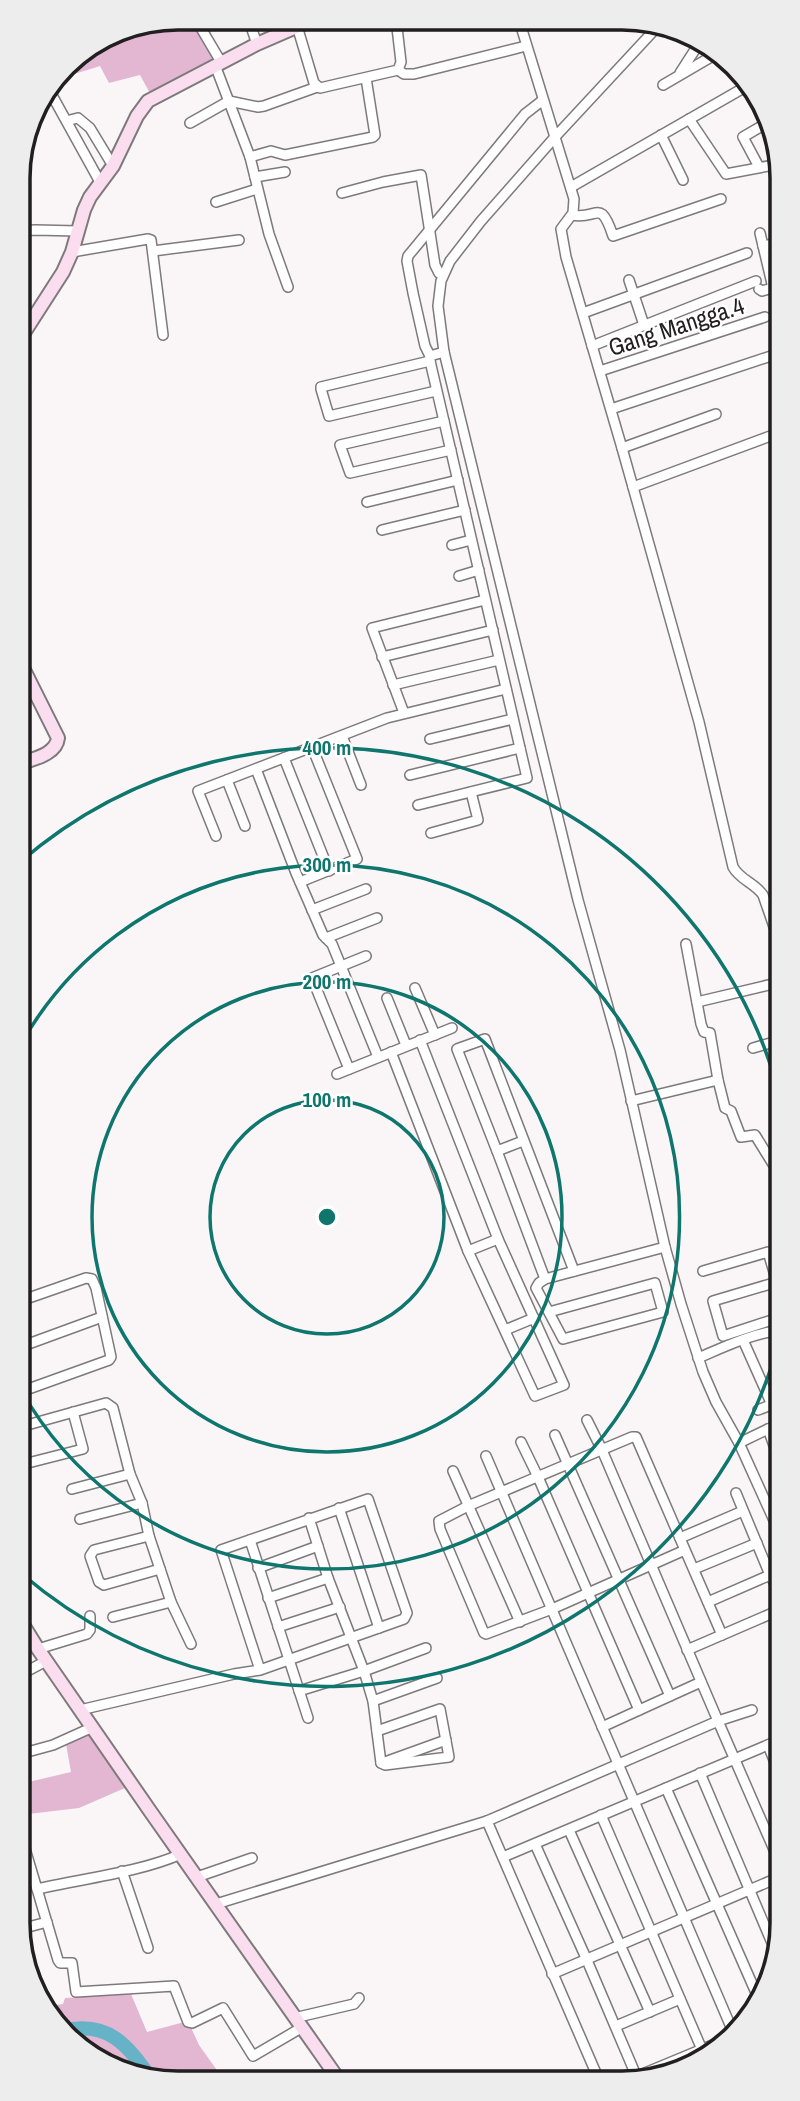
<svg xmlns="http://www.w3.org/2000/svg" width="800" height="2101" font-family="'Archivo Narrow',sans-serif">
<rect width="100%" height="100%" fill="#faf6f8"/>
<!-- green -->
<g fill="#e3b6d1">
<polygon points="178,18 205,18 216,25 205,40 218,62 151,95 140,75 109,83 100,66 71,75 67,64 72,58 117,30"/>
<polygon points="88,1732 125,1788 79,1808 20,1815 20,1784 71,1772 66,1744"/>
<polygon points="131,1994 147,2032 188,2021 199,2045 224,2080 147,2080 65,2037 48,2006 63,2004 65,1998"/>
</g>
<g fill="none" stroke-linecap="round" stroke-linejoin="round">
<!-- river -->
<path stroke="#66b2c7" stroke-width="14" d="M61 2031C109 2019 128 2046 152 2080"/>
<!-- street casing -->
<g stroke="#7e7a7c" stroke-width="12">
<g id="street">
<polyline points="195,18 221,62"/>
<polyline points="248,18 257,44"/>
<path d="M519 20 574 199 573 213 561 229 566 257 622 448 699 722 733 867C740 880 755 883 763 895L781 947"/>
<polyline points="660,24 555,137 481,221 450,261 441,281 438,306 444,352 578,900 620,1050 665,1247 681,1304 703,1372 716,1402 739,1443 782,1538"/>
<polyline points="297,26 314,83 320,88 398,70 401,62 396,19"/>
<polyline points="215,65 250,157 269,234 288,287"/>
<polyline points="398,70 404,74 414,74 526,46"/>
<polyline points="680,73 698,45"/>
<polyline points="663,85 716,54"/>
<polyline points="48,88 100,182"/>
<polyline points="689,119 726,174 779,164"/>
<polyline points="70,120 78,118 90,128 113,166"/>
<polyline points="190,123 229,101 258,107 264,106 317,87"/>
<polyline points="661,135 683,180"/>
<polyline points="250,157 271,151 285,155 373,137 375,135 366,78"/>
<polyline points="759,167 743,137 767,123"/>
<polyline points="255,177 285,172"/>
<polyline points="571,187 747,86"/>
<polyline points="342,193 383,182 421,175 435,265 439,273 443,275"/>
<polyline points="216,202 257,189"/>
<path d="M572 215C598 220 600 197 613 236L721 199"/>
<polyline points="18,231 35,230 78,231"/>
<polyline points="760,233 773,288"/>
<polyline points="763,246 779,243"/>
<polyline points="153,251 239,240"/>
<polyline points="72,252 148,239 151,240 163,335"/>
<polyline points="629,280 644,325"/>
<polyline points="759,289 762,291 780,286"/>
<polyline points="583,313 747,253"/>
<polyline points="18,321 30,324"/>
<polyline points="592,346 756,281"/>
<polyline points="430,356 425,346 413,293 407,261 408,256 525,114 543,100"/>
<polyline points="430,361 321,387 321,389 329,416 436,391"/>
<polyline points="600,371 765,317"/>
<polyline points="611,409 780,353"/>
<polyline points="444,421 340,445 350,473 451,450"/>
<polyline points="622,448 716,414"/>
<polyline points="633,487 773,435"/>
<polyline points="367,502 458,480"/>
<polyline points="382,530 465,510"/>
<polyline points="452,545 471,540"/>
<polyline points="459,576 479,570"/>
<polyline points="382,657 493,630"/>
<polyline points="393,685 499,660"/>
<polyline points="404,713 372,628 485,600"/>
<polyline points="342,736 361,785"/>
<polyline points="430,739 513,719"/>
<polyline points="284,758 329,871"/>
<polyline points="256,769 296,873 323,935 332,944 378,1057"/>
<polyline points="410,775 520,748"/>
<polyline points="227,780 245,826"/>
<polyline points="418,805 527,778 430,361 430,356 444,352"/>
<polyline points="431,833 478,820 471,792"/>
<polyline points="216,836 198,791 387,718 506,689"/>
<polyline points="300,882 357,859 312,747"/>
<polyline points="312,910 366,889"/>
<polyline points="326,938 377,918"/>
<polyline points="686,944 701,1024 704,1032 710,1033 718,1080 725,1108 731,1111 741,1137 755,1135 773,1164"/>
<polyline points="415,988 435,1035"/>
<polyline points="387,998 406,1045"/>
<polyline points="697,1002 781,982"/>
<polyline points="753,1048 781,1040"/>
<polyline points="391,1052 468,1251 535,1396 564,1385 498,1239 420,1040"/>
<polyline points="349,1069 312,978 366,956"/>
<polyline points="337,1074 452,1028"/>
<polyline points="631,1101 718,1080"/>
<polyline points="523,1141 497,1151 545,1279"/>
<polyline points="497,1151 457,1049 485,1039 574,1271"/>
<polyline points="468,1251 498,1239"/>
<polyline points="703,1271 768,1252 777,1282 713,1301 723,1336 781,1317"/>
<polyline points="777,1282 781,1295"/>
<polyline points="20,1301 86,1278 92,1279 96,1288 111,1357 109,1360 20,1392"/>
<polyline points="549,1312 655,1283 663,1312 563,1339 536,1288 539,1283 545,1279 665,1247"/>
<polyline points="505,1330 534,1318"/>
<polyline points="743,1340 772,1405"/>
<polyline points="20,1347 102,1317"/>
<path d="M698 1358C724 1347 753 1333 781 1330"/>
<polyline points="758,1410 781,1401"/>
<polyline points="587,1420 602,1450 718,1721 752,1710"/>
<polyline points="781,1424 768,1429 781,1465"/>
<polyline points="20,1427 106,1403 113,1408 130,1474 142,1503 149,1536 171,1602 191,1644"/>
<polyline points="555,1435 670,1696 701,1682"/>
<polyline points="521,1442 538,1477 639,1710"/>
<polyline points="739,1443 768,1429"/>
<polyline points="486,1456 734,2034"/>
<polyline points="20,1465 83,1449 73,1412"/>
<polyline points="453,1471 520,1622"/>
<polyline points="72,1489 130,1474"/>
<polyline points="736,1493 770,1575 782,1597"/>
<polyline points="339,1508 379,1628"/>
<polyline points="309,1518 328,1578 364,1671 373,1701 381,1763"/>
<polyline points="80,1519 142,1503"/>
<polyline points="149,1536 94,1550 90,1556 99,1582 104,1585 160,1569"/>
<polyline points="680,1538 743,1511"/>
<polyline points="250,1540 308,1718"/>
<polyline points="685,1550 552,1609 486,1634 484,1633 440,1529 439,1521 468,1506 632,1437 636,1437 722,1635"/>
<polyline points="258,1568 318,1546"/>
<polyline points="694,1569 757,1543"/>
<polyline points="268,1598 328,1578"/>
<polyline points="708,1602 770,1575"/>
<polyline points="113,1617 171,1602"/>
<polyline points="278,1627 340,1607"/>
<polyline points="38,1649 87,1634 90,1630 90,1616"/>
<polyline points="687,1650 782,1609"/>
<polyline points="20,1675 46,1661"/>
<polyline points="299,1691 364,1671 426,1648"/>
<polyline points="373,1701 437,1678"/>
<polyline points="80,1710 234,1674 260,1670 404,1619 407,1613 368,1499 221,1550 260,1670"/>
<polyline points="602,1727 670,1696"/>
<polyline points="377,1731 440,1709 449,1757 385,1765 381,1763"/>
<polyline points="768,1745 782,1780"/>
<polyline points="20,1754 53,1745 93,1727"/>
<polyline points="385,1762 446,1740"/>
<polyline points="700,1773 775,1950"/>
<polyline points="666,1788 757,1995"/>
<polyline points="601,1815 703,2052"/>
<polyline points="487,1821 599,2080"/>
<polyline points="569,1830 650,2012"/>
<path d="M20 1832 37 1889C81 1879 141 1872 181 1854"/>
<polyline points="535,1844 586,1958 638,2080"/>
<polyline points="503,1857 782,1739"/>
<polyline points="122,1871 148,1948"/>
<polyline points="197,1877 252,1858"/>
<polyline points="37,1889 58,1960 60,1963 72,1963 76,1992 174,1986 188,2022 192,2023 223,2008 253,2056 301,2028"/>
<polyline points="216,1904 487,1821 718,1721 782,1868"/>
<polyline points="21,1929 47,1922"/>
<polyline points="552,1974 782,1876"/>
<polyline points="294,2018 354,2004 359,1998"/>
<polyline points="616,2026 680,1999"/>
<polyline points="628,2080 722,2041"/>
</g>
</g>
<!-- secondary casing -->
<g stroke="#7e7a7c" stroke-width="16">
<g id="secondary">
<polyline points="18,342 63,272 72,252 84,210 90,197 113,166 137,116 148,101 257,44 317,18"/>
<path d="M19 660 58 738C56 755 32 759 19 764"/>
<polyline points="20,1620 38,1649 150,1811 339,2080"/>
</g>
</g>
<!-- street -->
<use href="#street" stroke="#fff" stroke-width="9"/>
<!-- secondary -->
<use href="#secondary" stroke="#fadeef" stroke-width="12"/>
</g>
<!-- distance rings -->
<g fill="none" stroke="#0f766e" stroke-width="3.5">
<circle cx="327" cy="1217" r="117"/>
<circle cx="327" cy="1217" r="235"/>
<path d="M21 1044A352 352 0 1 1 21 1390"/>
<path d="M781 1334A469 469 0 0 1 22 1574M19 863A469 469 0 0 1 780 1096"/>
</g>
<g text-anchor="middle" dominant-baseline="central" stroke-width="5" stroke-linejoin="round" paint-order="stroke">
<!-- street labels -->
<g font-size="24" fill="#211f20" stroke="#fff">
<text transform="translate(676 326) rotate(-18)">Gang Mangga.4</text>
</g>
</g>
<!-- crop -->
<path d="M0 0H800V2101H0ZM178 30H622A148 148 0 0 1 770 178V1923A148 148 0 0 1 622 2071H178A148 148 0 0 1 30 1923V178A148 148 0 0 1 178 30Z" fill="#ededed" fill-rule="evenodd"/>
<path fill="none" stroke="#211f20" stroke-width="3.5" d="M178 30H622A148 148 0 0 1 770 178V1923A148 148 0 0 1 622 2071H178A148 148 0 0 1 30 1923V178A148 148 0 0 1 178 30Z"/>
<circle cx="327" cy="1217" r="10" fill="#0f766e" stroke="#fff" stroke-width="3.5"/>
<g font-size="21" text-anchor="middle" font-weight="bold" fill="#0f766e" stroke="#fff" stroke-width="5" stroke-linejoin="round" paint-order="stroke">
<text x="327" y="755">400 m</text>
<text x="327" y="872">300 m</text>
<text x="327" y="989">200 m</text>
<text x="327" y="1107">100 m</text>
</g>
</svg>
